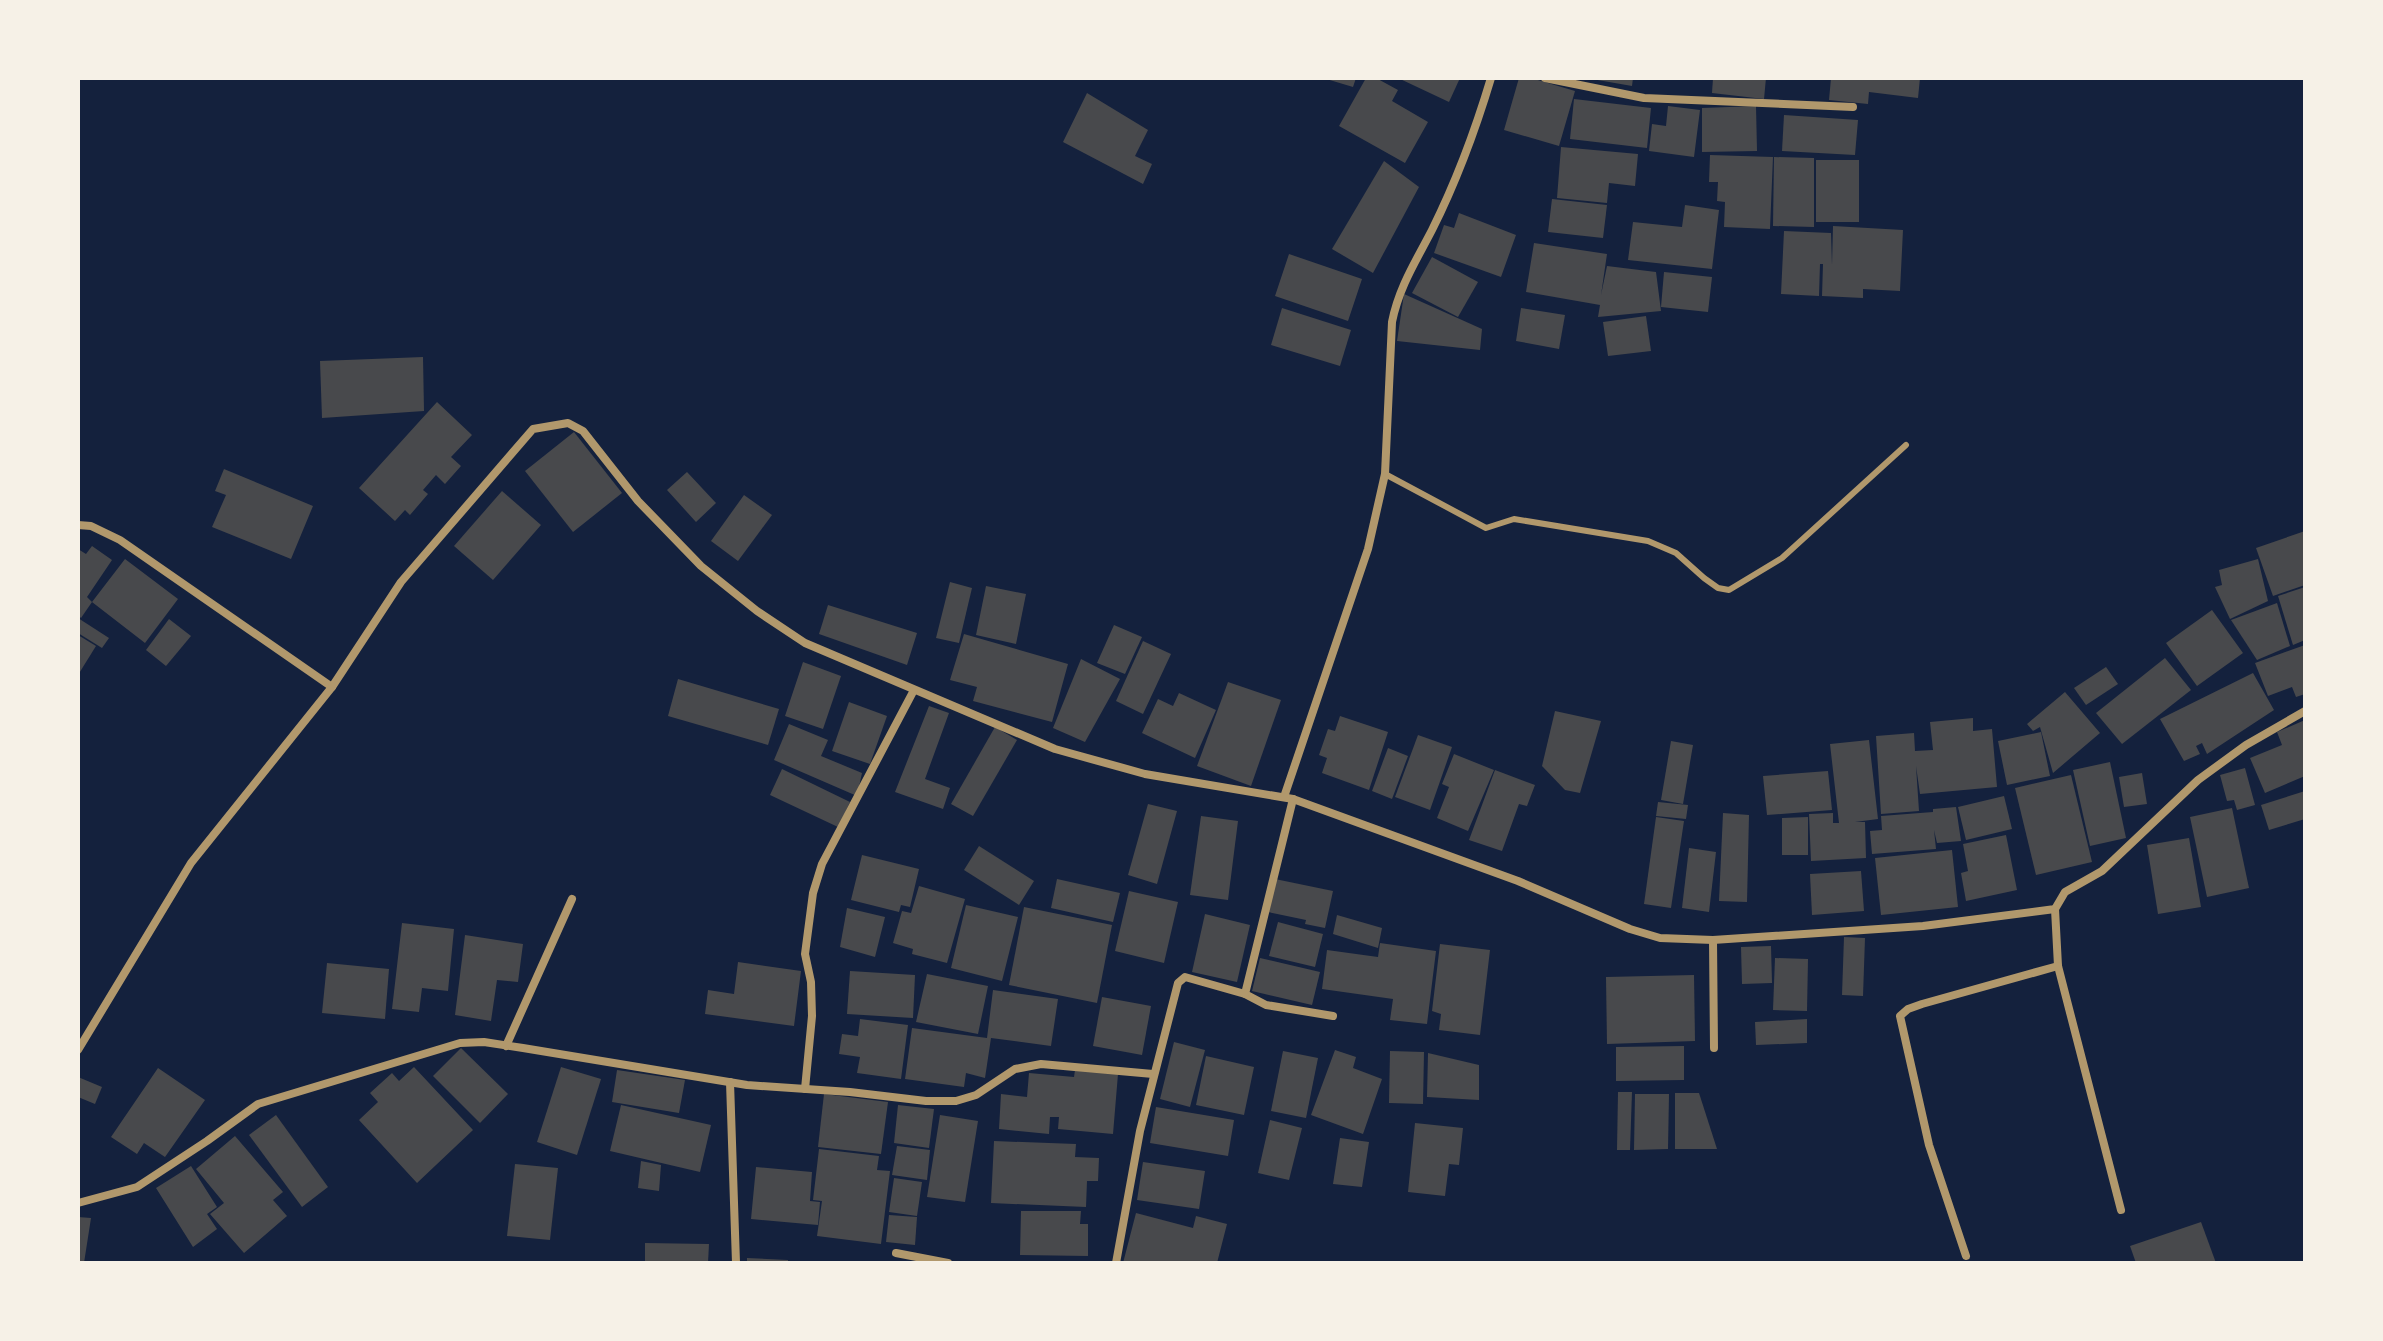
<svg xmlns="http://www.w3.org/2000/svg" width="2383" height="1341" font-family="Montserrat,sans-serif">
<rect width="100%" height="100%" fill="#14213d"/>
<!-- building -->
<g fill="#48494c">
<polygon points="1323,78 1356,78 1353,87"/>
<polygon points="1366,78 1376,78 1398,90 1392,101 1428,122 1405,163 1339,126"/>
<polygon points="1398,78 1460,78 1449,102"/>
<polygon points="1519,78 1531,78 1575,91 1559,146 1504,130"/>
<polygon points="1586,78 1633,78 1632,86"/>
<polygon points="1713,78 1766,78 1764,99 1712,93"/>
<polygon points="1831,78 1920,78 1918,98 1869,92 1868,104 1829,100"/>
<polygon points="1087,93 1148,130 1135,156 1152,164 1143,184 1063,142"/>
<polygon points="1574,99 1651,108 1647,148 1570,139"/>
<polygon points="1668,106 1700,110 1694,157 1649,151 1652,124 1666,126"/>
<polygon points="1756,106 1757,151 1702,152 1702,108"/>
<polygon points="1784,115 1858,120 1855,155 1782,151"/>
<polygon points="1561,147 1638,154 1635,186 1609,183 1607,203 1557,198"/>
<polygon points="1710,155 1773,157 1770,229 1724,227 1725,202 1717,201 1718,182 1709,182"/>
<polygon points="1774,157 1814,158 1814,227 1773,226"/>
<rect x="1816" y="160" width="43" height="62"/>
<polygon points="1384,161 1419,187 1373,273 1332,249"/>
<polygon points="1552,199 1607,205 1603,238 1548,232"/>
<polygon points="1685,205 1719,210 1712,269 1628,260 1633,222 1682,227"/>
<polygon points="1459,213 1516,235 1501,277 1434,253 1444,225 1454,228"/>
<polygon points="1833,226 1903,230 1900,291 1863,289 1863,298 1822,296 1823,264 1820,264 1819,296 1781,294 1784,231 1831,233 1832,265"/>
<polygon points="1534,243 1607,254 1601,295 1607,266 1656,272 1661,311 1598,317 1600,305 1526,292"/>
<polygon points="1289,254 1362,279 1348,321 1275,296"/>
<polygon points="1432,257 1478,282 1458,317 1412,293"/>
<polygon points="1664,272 1712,277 1708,312 1661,307"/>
<polygon points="1404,294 1482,329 1480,350 1397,341"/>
<polygon points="1282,308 1351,330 1340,366 1271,345"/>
<polygon points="1521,308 1565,315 1559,349 1516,341"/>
<polygon points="1646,316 1651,351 1608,356 1603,322"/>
<polygon points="423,357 424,411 322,418 320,361"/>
<polygon points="437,402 472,435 451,457 461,466 445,484 436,475 423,490 428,494 410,515 405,510 395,521 359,488"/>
<polygon points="574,432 622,493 573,532 525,471"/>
<polygon points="224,469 313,506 291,559 212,527 226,495 215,491"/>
<polygon points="687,472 716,503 696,522 667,490"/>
<polygon points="502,491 541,525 493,580 454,546"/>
<polygon points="744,495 772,515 738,561 711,541"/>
<polygon points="2305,531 2305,585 2273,596 2256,548"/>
<polygon points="92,546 112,560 87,597 92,602 125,559 178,599 145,643 92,602 81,618 78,615 78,549 86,554"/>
<polygon points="2258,559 2268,601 2230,619 2215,587 2222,585 2219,570"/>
<polygon points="950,582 972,588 959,643 936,638"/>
<polygon points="986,586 1026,594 1016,644 976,635"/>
<polygon points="2305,587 2305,640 2293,645 2278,596"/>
<polygon points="2277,603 2290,646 2257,660 2231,620"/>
<polygon points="828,605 917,633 907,665 819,634"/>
<polygon points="2212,610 2243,653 2197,686 2166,643"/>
<polygon points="78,618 109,638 102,648 78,633"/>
<polygon points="169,619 191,636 166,666 146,650"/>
<polygon points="1114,625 1142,637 1125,674 1097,663"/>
<polygon points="964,634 1068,664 1052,722 973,701 977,687 950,680"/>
<polygon points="78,635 96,646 78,675"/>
<polygon points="1143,641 1171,654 1143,714 1116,701"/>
<polygon points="2305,645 2305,694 2296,697 2292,687 2268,696 2255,663"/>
<polygon points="2165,658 2191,690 2122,744 2096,713"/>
<polygon points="1081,659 1120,679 1085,742 1053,728"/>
<polygon points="803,662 841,676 823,729 785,716"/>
<polygon points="2106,667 2118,684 2086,705 2074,688"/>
<polygon points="2253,673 2274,710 2207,754 2202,743 2196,746 2200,754 2184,761 2160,719"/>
<polygon points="678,679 779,709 768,745 668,716"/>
<polygon points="1228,682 1281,700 1251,786 1197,766"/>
<polygon points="2065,692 2100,733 2053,773 2040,727 2033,731 2027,724"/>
<polygon points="1179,693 1216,710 1195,758 1142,733 1158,699 1173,706"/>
<polygon points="849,702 887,716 870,764 832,751"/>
<polygon points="929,706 949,713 925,779 950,788 943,809 895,792"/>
<polygon points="1555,711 1601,721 1580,793 1565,790 1542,766"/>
<polygon points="1340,716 1388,732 1369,790 1322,773 1327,758 1319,755 1328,729 1335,731"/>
<polygon points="1973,718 1973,731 1992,729 1997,787 1920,794 1916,766 1919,811 1881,814 1876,736 1914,733 1915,751 1933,750 1930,722"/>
<polygon points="2305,720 2305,776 2265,793 2250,758 2282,745 2277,732"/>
<polygon points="789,724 828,740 821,756 862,773 857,796 774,760"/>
<polygon points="995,727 1017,740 973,816 951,804"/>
<polygon points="2041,732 2050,776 2007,785 1998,741"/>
<polygon points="1418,735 1452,747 1430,810 1395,797"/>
<polygon points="1869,740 1878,819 1855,822 1865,822 1866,858 1811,861 1809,814 1833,813 1833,823 1839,823 1830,744"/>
<polygon points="1671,741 1693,745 1683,804 1661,800"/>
<polygon points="1388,748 1408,756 1392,799 1372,791"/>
<polygon points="1454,754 1494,770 1468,831 1437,818 1449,787 1442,784"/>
<polygon points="2110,762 2126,838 2090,846 2073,770"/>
<polygon points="2245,768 2255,805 2237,810 2234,800 2227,801 2220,775"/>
<polygon points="782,769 850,802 838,827 770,795"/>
<polygon points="1495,770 1535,785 1527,806 1519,804 1502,851 1469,840"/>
<polygon points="1828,771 1832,810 1767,815 1763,776"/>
<polygon points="2142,773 2147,804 2124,807 2119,777"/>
<polygon points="2071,775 2092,862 2036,875 2015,788"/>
<polygon points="2305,791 2305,819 2269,830 2261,805"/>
<polygon points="2004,796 2012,829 1966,840 1958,807"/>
<polygon points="1658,802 1688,805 1686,819 1656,816"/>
<polygon points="1148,804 1177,811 1157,884 1128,875"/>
<polygon points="1956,807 1961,841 1937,843 1934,830 1936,849 1872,854 1870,831 1882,830 1881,816 1933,812 1933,809"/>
<polygon points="2232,808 2249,888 2207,897 2190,817"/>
<polygon points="1723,813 1749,815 1747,902 1719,901"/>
<polygon points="1201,816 1238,821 1228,900 1190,895"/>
<polygon points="1656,817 1684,821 1671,908 1644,904"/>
<polygon points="1808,817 1808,855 1782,855 1782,818"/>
<polygon points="2006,835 2017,890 1966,901 1961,873 1968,871 1963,844"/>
<polygon points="2189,838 2201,907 2158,914 2147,845"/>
<polygon points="979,846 1034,881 1019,905 964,870"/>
<polygon points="1689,848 1716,852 1709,912 1682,908"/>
<polygon points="1952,850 1958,907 1881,915 1875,858"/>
<polygon points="862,855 919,869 910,907 901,905 899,912 851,900"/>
<polygon points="1861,871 1864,911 1812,915 1810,874"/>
<polygon points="1057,879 1120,893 1113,922 1051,908"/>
<polygon points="1275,879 1333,891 1325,928 1305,924 1306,920 1268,912"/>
<polygon points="919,886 965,899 947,963 912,954 913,949 893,943 902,911 911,913"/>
<polygon points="1129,891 1178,902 1164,963 1115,951"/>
<polygon points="966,905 1018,917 1002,981 951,968"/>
<polygon points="1024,907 1112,925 1097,1003 1009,985"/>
<polygon points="847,908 885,917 875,957 840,947"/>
<polygon points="1205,914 1250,925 1237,982 1192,972"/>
<polygon points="1337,915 1382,928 1378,948 1333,934"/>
<polygon points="1278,922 1323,934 1315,967 1269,956"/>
<polygon points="402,923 454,929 448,991 422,988 419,1012 392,1009"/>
<polygon points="465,935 523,944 518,982 497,980 491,1021 455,1015"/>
<polygon points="1844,937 1865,938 1863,996 1842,995"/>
<polygon points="1380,943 1436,951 1427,1024 1390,1020 1393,999 1322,989 1327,950 1378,957"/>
<polygon points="1440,944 1490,950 1480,1035 1439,1030 1441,1014 1432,1011"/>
<polygon points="1771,946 1772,983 1742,984 1741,947"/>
<polygon points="1260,958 1320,972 1312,1005 1252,991"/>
<polygon points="1775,958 1808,959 1807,1011 1773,1010"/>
<polygon points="738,962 801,971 794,1026 705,1014 708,990 734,994"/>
<polygon points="327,963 389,969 385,1019 322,1013"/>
<polygon points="850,971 915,975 913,1018 847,1014"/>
<polygon points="927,974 988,986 978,1034 916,1022"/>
<polygon points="1694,975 1695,1041 1607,1044 1606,977"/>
<polygon points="993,990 1058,999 1051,1046 991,1038 985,1078 966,1073 964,1087 905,1079 912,1028 987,1038"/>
<polygon points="1102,997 1151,1006 1142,1055 1093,1046"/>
<polygon points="860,1019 908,1025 901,1079 857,1073 860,1057 839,1054 842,1034 858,1036"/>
<polygon points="1807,1019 1807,1043 1756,1045 1755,1022"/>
<polygon points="1174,1042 1205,1050 1190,1107 1160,1099"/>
<polygon points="1684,1046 1684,1080 1616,1081 1616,1047"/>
<polygon points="461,1048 508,1094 480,1123 433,1076"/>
<polygon points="1335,1050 1356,1057 1353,1068 1382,1079 1363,1134 1311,1115"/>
<polygon points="1283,1051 1318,1058 1306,1118 1271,1111"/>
<polygon points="1390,1051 1424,1052 1423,1104 1389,1103"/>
<polygon points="1428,1053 1479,1065 1479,1100 1427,1097"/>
<polygon points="1206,1056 1254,1067 1244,1115 1196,1105"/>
<polygon points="414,1067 473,1130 417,1183 359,1120 378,1102 370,1093 392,1073 399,1081"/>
<polygon points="561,1067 601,1079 577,1155 537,1142"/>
<polygon points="158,1068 205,1100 165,1157 144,1143 137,1154 111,1137"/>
<polygon points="617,1070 685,1080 679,1113 612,1102"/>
<polygon points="1075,1070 1118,1074 1113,1134 1058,1129 1059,1117 1050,1117 1049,1134 999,1129 1001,1094 1027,1097 1029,1073 1074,1077"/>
<polygon points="78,1077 102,1087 95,1104 78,1097"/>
<polygon points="1618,1092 1632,1092 1630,1150 1617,1150"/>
<polygon points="1675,1093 1699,1093 1717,1149 1675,1149"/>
<polygon points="824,1094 888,1102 881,1154 818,1147"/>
<polygon points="1635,1094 1669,1094 1668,1149 1634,1150"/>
<polygon points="621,1105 711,1125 700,1172 610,1151"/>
<polygon points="898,1105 934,1109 929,1148 894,1143"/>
<polygon points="1156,1107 1234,1120 1228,1156 1150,1143"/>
<polygon points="276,1115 328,1187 302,1207 249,1135"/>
<polygon points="940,1115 978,1121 965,1202 927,1197"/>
<polygon points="1270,1120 1302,1128 1289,1180 1258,1173"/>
<polygon points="1415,1123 1463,1128 1459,1165 1449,1164 1445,1196 1408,1192"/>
<polygon points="235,1136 283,1192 273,1200 287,1216 244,1253 210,1214 224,1203 196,1169"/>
<polygon points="1340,1138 1369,1142 1362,1187 1333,1184"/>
<polygon points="994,1141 1076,1144 1075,1157 1099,1158 1098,1181 1087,1181 1086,1207 991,1203"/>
<polygon points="897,1146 930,1150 927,1180 892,1175"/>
<polygon points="819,1149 879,1156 877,1170 890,1171 881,1244 817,1236 822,1201 813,1200"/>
<polygon points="641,1161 661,1165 659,1191 638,1188"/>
<polygon points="1143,1162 1205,1171 1199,1209 1137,1200"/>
<polygon points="515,1164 558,1168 550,1240 507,1236"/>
<polygon points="191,1166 217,1207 207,1214 217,1229 193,1247 156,1188"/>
<polygon points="756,1167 812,1172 810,1201 820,1202 818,1225 751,1219"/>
<polygon points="894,1178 922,1182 917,1216 889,1212"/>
<polygon points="1021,1211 1081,1211 1080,1224 1088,1224 1088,1256 1020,1255"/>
<polygon points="1136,1213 1193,1228 1196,1216 1227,1224 1217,1263 1123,1263"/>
<polygon points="889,1215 917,1217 915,1245 886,1242"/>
<polygon points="78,1217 91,1218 84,1263 78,1263"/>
<polygon points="2201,1222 2216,1263 2136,1263 2130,1246"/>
<polygon points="645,1243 709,1244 708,1263 645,1263"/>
<polygon points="747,1258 788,1260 788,1263 747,1263"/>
</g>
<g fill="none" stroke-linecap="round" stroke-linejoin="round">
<!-- service -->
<polyline stroke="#b1986c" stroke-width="6" points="1385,474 1486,528 1514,519 1648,541 1676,553 1704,578 1718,588 1729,590 1782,558 1906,445"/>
<!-- minor -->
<g stroke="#b1986c" stroke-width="8">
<polyline points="1545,78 1644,98 1853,107"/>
<polyline points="78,525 91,526 120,540 332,687"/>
<path d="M1284 797 1368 549 1385 474 1392 322C1399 287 1416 261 1432 230 1455 184 1476 128 1491 78"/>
<polyline points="1293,799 1245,994 1266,1005 1333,1016"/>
<polyline points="2055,909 2058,966 2121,1210"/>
<polyline points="1713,940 1714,1048"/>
<polyline points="506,1046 572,899"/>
<polyline points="78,1050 191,863 332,687 401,582 533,429 568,423 583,431 638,501 701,566 757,611 805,643 1055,749 1145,774 1293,799 1518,881 1630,929 1660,938 1713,940 1923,926 2055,909 2065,892 2102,871 2198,780 2246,745 2305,711"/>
<polyline points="730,1082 736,1263"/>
<polyline points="805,1089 812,1016 811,982 805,954 813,893 822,864 914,690"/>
<polyline points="78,1203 137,1187 207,1141 258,1104 460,1043 484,1042 523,1048 747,1085 850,1092 926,1101 956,1101 976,1095 1015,1069 1041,1064 1153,1074"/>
<polyline points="896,1253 948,1263"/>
<polyline points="1966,1256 1929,1145 1900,1016 1908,1009 1922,1004 2058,966"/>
<polyline points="1116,1263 1140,1131 1178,983 1185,977 1245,994"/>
</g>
</g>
<!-- border -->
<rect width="2383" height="1341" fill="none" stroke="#f6f1e7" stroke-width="160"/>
</svg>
